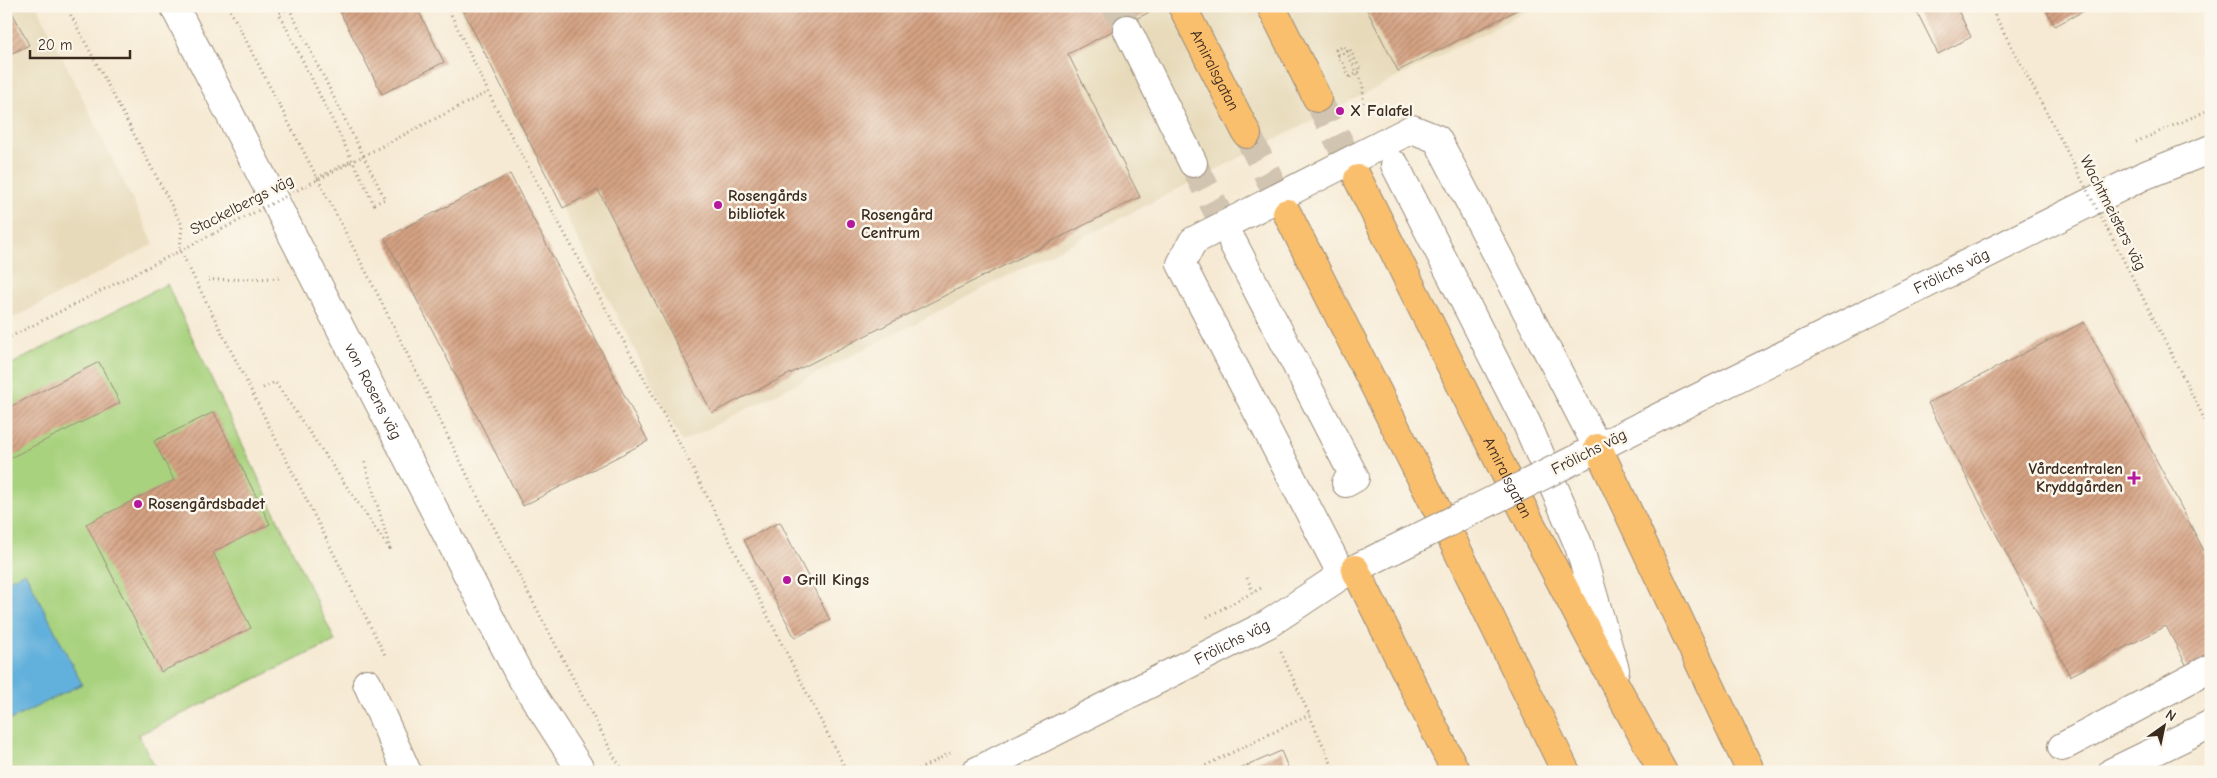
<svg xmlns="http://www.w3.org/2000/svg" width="2217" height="778" font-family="'Comic Neue',sans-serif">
<defs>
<pattern id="building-hatch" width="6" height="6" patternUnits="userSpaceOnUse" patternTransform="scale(1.25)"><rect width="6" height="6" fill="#d5a283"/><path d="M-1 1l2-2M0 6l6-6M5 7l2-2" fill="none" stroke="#ae846b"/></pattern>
</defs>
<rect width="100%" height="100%" fill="#fbf7ec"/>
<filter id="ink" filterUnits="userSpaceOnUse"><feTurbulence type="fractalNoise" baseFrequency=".02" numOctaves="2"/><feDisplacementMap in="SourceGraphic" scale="10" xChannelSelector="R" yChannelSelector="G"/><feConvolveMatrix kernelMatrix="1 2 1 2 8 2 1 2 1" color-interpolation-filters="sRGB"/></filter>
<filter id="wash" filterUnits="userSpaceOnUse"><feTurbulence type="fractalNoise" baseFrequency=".0096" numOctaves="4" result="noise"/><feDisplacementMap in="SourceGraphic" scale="20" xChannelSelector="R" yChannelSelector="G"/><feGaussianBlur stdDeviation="1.12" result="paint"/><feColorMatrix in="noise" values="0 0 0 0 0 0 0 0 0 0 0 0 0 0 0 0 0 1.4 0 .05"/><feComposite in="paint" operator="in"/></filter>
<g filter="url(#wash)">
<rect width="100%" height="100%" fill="#f6ead4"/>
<!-- built -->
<g fill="#e7daba">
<polygon points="6,6 37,6 154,244 6,322"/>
<polygon points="458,6 1537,6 682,442"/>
</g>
<!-- pitch -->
<polygon fill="#a8d27e" stroke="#727e4e" points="167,284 335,641 138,735 158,772 6,772 6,367"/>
<!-- water -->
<polygon fill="#62b0dc" stroke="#4e6d7d" points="25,572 82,684 6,722 6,581"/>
<g id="blocks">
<!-- building -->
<g fill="url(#building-hatch)">
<polygon points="337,6 416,6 444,62 382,94"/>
<polygon points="461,6 1161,6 1068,54 1140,197 712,413 598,190 563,208"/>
<polygon points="1365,6 1525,6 1398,71"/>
<polygon points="1914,6 1956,6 1971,37 1938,54"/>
<polygon points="2044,6 2093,6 2055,26"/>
<polygon points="12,12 29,45 6,56 6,14"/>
<polygon points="510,174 648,441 523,506 385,238"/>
<polygon points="2084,322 2211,564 2211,664 2191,674 2166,626 2070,676 1928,403"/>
<polygon points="99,362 120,403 6,460 6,409"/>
<polygon points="214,412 270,524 213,552 251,628 161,672 86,524 174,480 154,441"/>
<polygon points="780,522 830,620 795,638 744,540"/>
<polygon points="1281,751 1290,772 1233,772"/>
</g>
</g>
</g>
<g filter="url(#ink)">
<use href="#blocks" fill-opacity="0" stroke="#988a79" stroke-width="1"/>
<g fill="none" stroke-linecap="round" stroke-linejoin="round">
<!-- minor-tunnel -->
<g stroke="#d1c4b0" stroke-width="28" stroke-dasharray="28 14" stroke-linecap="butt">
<polyline points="1116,6 1127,29"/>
<polyline points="1193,163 1233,243"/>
</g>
<!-- major-tunnel -->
<g stroke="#d1c4b0" stroke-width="28" stroke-dasharray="28 14" stroke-linecap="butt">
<polyline points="1317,98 1358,179"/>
<polyline points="1247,134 1287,213"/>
</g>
<!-- minor casing -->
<g stroke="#988a79" stroke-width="30">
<g id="minor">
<path id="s1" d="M174 6 519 674 582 772"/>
<polyline points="1127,29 1193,163"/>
<polyline points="1395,165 1527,424 1579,546 1615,670"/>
<polyline points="1233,243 1355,478 1346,483"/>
<path id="s2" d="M1581 456 2143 176 2211 149"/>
<polyline points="1342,575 1181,264 1193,241 1412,129 1437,139 1598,448"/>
<polyline points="367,683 407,772"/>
<polyline points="2062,747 2211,668"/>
<path id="s3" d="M975 772 1268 624 1342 575 1395 549"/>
<polyline points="2112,772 2211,724"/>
</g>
</g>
<!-- major casing -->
<g stroke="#988a79" stroke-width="30">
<g id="major">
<path id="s4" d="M1182 6 1247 134"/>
<polyline points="1271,6 1317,98"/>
<path id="s5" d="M1358 179C1457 378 1555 578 1663 772"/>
<polyline points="1287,213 1449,533 1566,772"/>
<polyline points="1598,448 1751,772"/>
<polyline points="1355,569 1456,772"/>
</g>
</g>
<!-- path -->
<g stroke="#988a79" stroke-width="3" stroke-dasharray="1 4" stroke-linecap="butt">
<polyline points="66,6 182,225 180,250 386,657"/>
<polyline points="228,6 377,293 480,501 616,760 625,772"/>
<polyline points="447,6 495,106 688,459 847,772"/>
<polyline points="1990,6 2048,115"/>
<polygon points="289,8 385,199 374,204 279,13"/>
<polyline points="1350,50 1361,71"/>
<polyline points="1350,77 1336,50 1344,46 1363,85 1363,103"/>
<polyline points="417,128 488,92"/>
<polyline points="2136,142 2211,109"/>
<polyline points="317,178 351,161"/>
<polyline points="208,280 279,278"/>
<polyline points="2139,290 2211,432"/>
<polyline points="6,339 213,234"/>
<polyline points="263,388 275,382 391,551 364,460"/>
<polyline points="1247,578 1254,594"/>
<polyline points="1207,617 1261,588"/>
<polyline points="1281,652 1335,772"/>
<polyline points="914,772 950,753"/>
<polyline points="1192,772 1311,714"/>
</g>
<!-- minor -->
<use href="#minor" stroke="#fff" stroke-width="28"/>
<!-- major -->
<use href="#major" stroke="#f9bf6d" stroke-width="28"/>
<!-- minor-bridge casing -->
<g stroke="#988a79" stroke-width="30" stroke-linecap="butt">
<polyline id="minor-bridge" points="1395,549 1576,459"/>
</g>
<!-- path-bridge -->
<g stroke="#988a79" stroke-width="3" stroke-dasharray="1 4" stroke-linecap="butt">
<polyline points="1338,56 1350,50"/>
<polyline points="1350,77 1361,71"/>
<polyline points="2048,115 2139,290"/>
<polyline points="213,234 417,128"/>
</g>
<!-- minor-bridge -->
<use href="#minor-bridge" stroke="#fff" stroke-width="28"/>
</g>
</g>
<!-- markers -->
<g fill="#b5179e" stroke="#fbf7ec" stroke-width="2">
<circle cx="1340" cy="111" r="5"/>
<circle cx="718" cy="205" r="5"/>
<circle cx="851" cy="224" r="5"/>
<path d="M2131.5 470.5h5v5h5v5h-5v5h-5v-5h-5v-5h5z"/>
<circle cx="138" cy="504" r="5"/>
<circle cx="787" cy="580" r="5"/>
</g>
<g text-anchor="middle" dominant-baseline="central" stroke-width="5" stroke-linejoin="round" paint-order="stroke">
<!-- street labels -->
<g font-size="16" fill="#3b2a1e" stroke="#fbf7ec">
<text stroke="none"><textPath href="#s4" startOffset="72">Amiralsgatan</textPath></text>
<text transform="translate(242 205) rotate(-27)">Stackelbergs väg</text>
<text transform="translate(2113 213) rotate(63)">Wachtmeisters väg</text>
<text stroke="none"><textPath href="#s2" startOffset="414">Frölichs väg</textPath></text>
<text stroke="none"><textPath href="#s1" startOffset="434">von Rosens väg</textPath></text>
<text transform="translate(1589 452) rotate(-27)">Frölichs väg</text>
<text stroke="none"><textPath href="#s5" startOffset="334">Amiralsgatan</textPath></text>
<text stroke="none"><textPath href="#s3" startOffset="288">Frölichs väg</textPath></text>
</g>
<!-- poi labels -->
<g font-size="16" font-weight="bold" fill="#3b2a1e" stroke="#fbf7ec" text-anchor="start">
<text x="1350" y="111">X Falafel</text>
<text x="728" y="196">Rosengårds<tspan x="728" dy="18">bibliotek</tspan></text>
<text x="861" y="215">Rosengård<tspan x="861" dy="18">Centrum</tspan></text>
<text x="2123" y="469" text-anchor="end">Vårdcentralen<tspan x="2123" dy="18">Kryddgården</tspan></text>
<text x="148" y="504">Rosengårdsbadet</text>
<text x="797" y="580">Grill Kings</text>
</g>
</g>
<!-- margin -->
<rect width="2217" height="778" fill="none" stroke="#fbf7ec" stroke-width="25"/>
<!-- north arrow -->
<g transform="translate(2164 726) rotate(33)" stroke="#fbf7ec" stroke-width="4" paint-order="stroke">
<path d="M0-4L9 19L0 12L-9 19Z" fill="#3b2a1e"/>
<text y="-8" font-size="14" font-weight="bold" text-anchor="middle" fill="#3b2a1e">N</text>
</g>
<!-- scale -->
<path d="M30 50v8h100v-8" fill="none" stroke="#3b2a1e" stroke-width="2.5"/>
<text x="38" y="50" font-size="15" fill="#3b2a1e" stroke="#fbf7ec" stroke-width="4" paint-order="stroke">20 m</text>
</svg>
